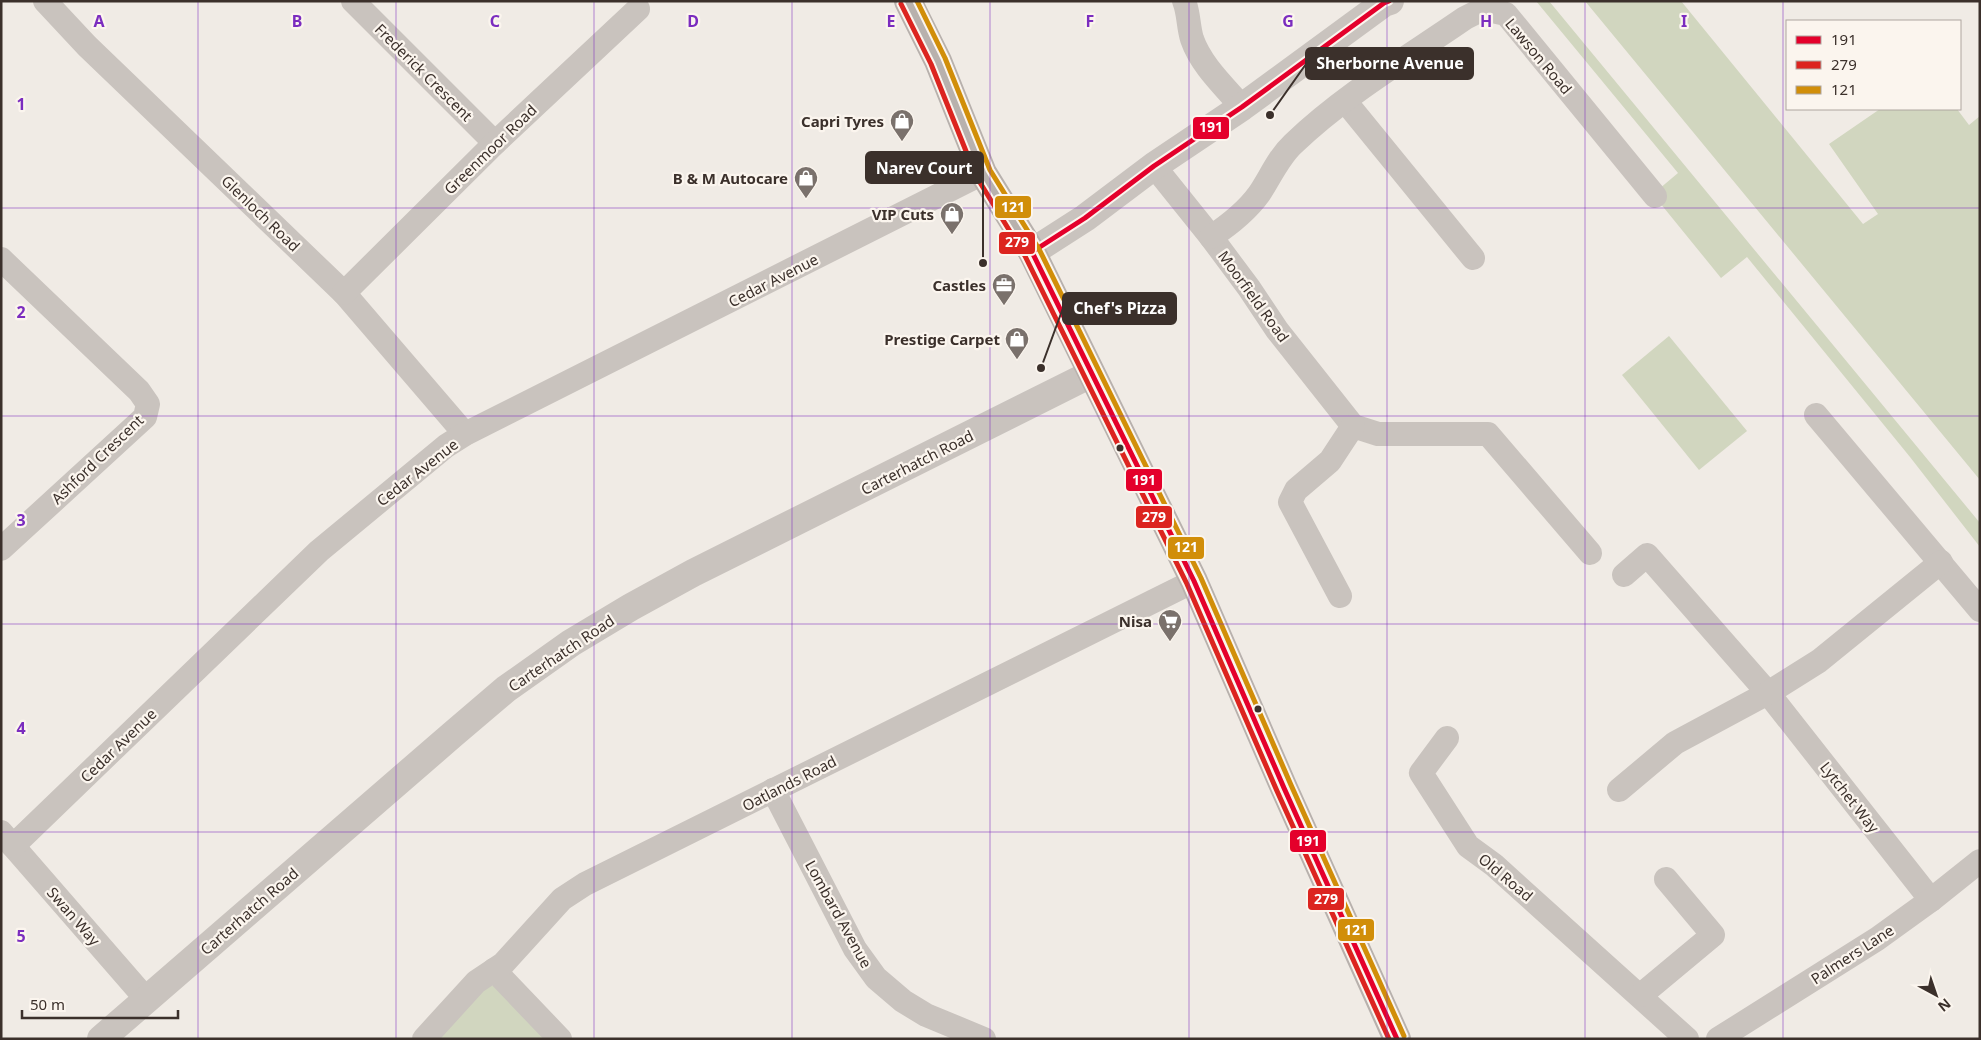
<svg xmlns="http://www.w3.org/2000/svg" width="1981" height="1040" font-family="'Noto Sans',sans-serif">
<rect width="100%" height="100%" fill="#f0ebe5"/>
<!-- green -->
<g fill="#d1d6bf">
<polygon points="1536,1 1549,1 1980,523 1980,547 1910,457 1747,257 1721,278 1660,203 1659,189 1678,173"/>
<polygon points="1585,1 1681,1 1863,224 1878,214 1829,144 1880,109 1957,109 1969,125 1980,116 1980,480"/>
<polygon points="1669,336 1747,431 1699,470 1622,375"/>
<polygon points="500,985 557,1039 436,1039 487,986"/>
</g>
<g fill="none" stroke-linecap="round" stroke-linejoin="round">
<!-- minor -->
<g stroke="#c9c3be" stroke-width="24">
<polyline points="45,1 87,46 344,293 465,434"/>
<polyline points="353,1 495,143"/>
<path d="M1184 1C1189 13 1188 26 1192 39 1201 65 1224 86 1242 107"/>
<polyline points="1345,101 1473,258"/>
<polyline points="1154,166 1211,237 1249,288 1277,330 1353,426 1378,434 1488,434 1590,553"/>
<path d="M1211 237C1229 225 1246 212 1259 194 1270 178 1278 158 1293 144 1344 95 1407 58 1465 18L1483 9 1506 14 1655 196"/>
<polyline points="1,259 139,391 148,404 145,417 1,549"/>
<polyline points="344,293 495,143 638,9"/>
<polyline points="1816,415 1980,610"/>
<polyline points="1624,575 1647,555 1768,693 1931,900"/>
<polyline points="1340,596 1290,502 1296,490 1330,461 1353,426"/>
<polyline points="1447,738 1421,773 1468,846 1494,865 1687,1039"/>
<polyline points="773,790 855,949 876,978 903,1001 926,1015 984,1039"/>
<polyline points="1619,790 1675,743 1768,693 1819,661 1941,562"/>
<polyline points="1,832 147,1000"/>
<polyline points="13,846 319,551 446,446 465,434 983,173"/>
<polyline points="494,970 560,1039"/>
<polyline points="1641,995 1713,935 1666,879"/>
<polyline points="424,1039 476,982 503,964 562,899 585,884 1194,581"/>
<polyline points="1718,1039 1877,939 1931,900 1980,861"/>
</g>
<!-- tertiary -->
<g stroke="#c9c3be" stroke-width="28">
<polyline points="1032,252 1085,218 1154,166 1242,107 1384,3 1390,1"/>
<polyline points="101,1039 452,735 506,689 571,643 631,607 693,573 1091,374"/>
</g>
<!-- primary -->
<polyline stroke="#b8b1ad" stroke-width="28" points="908,1 938,61 983,173 1032,252 1194,581 1284,788 1397,1039"/>
<!-- bus-1 casing -->
<g stroke="#fbf5ee" stroke-width="9">
<g id="bus-1">
<polyline points="1032,252 1194,581 1284,788 1397,1039"/>
<polyline points="1032,252 1085,218 1154,166 1242,107 1384,3 1389,1"/>
</g>
</g>
<!-- bus-2 casing -->
<g stroke="#fbf5ee" stroke-width="9">
<polyline id="bus-2" points="901,4 931,64 976,176 1025,256 1187,584 1277,791 1389,1039"/>
</g>
<!-- bus-3 casing -->
<g stroke="#fbf5ee" stroke-width="9">
<polyline id="bus-3" points="917,1 945,58 990,170 1039,249 1201,578 1291,785 1404,1036"/>
</g>
<!-- bus-1 -->
<use href="#bus-1" stroke="#e4002b" stroke-width="5"/>
<!-- bus-2 -->
<use href="#bus-2" stroke="#dc241f" stroke-width="5"/>
<!-- bus-3 -->
<use href="#bus-3" stroke="#d18e09" stroke-width="5"/>
</g>
<!-- grid -->
<path fill="none" stroke="#7b2cbf" stroke-width="1" stroke-opacity="0.55" d="M198 1V1039M396 1V1039M594 1V1039M792 1V1039M990 1V1039M1189 1V1039M1387 1V1039M1585 1V1039M1783 1V1039M1 208H1980M1 416H1980M1 624H1980M1 832H1980"/>
<!-- icons -->
<defs>
<g id="shop-pin" transform="scale(1.25)"><path d="M0 17L-7.5 6A9.5 9.5 0 1 1 7.5 6Z" fill="#7a716c" stroke="#fbf5ee"/><path d="M-5-2.5h2.3a2.7 3.5 0 0 1 5.4 0H5L5.5 6h-11ZM-1.5-2.5h3a1.5 2.3 0 0 0-3 0Z" fill="#fff"/></g>
<g id="office-pin" transform="scale(1.25)"><path d="M0 17L-7.5 6A9.5 9.5 0 1 1 7.5 6Z" fill="#7a716c" stroke="#fbf5ee"/><path d="M-6-3h4V-5.5h4V-3h4V5H-6ZM-1-4.5V-3h2v-1.5ZM-6 0V1H6V0Z" fill="#fff"/></g>
<g id="supermarket-pin" transform="scale(1.25)"><path d="M0 17L-7.5 6A9.5 9.5 0 1 1 7.5 6Z" fill="#7a716c" stroke="#fbf5ee"/><path d="M-6-5.5h2.5l.6 2H6L4.5 2H-2.5L-4.4-4H-6ZM-1.5 3.2a1.3 1.3 0 1 0 .1 0ZM3 3.2a1.3 1.3 0 1 0 .1 0Z" fill="#fff"/></g>
</defs>
<g fill-rule="evenodd">
<use href="#shop-pin" x="902" y="121"/>
<use href="#shop-pin" x="806" y="178"/>
<use href="#shop-pin" x="952" y="214"/>
<use href="#office-pin" x="1004" y="285"/>
<use href="#shop-pin" x="1017" y="339"/>
<use href="#supermarket-pin" x="1170" y="621"/>
</g>
<!-- markers -->
<g fill="#3b302b" stroke="#fbf5ee" stroke-width="2">
<circle cx="1120" cy="448" r="4.5"/>
<circle cx="1258" cy="709" r="4.5"/>
</g>
<g text-anchor="middle" dominant-baseline="central" stroke-width="4.5" stroke-linejoin="round" paint-order="stroke">
<!-- street labels -->
<g font-size="15" fill="#3b302b" stroke="#fbf5ee">
<text transform="translate(1539 56) rotate(50)">Lawson Road</text>
<text transform="translate(424 72) rotate(45)">Frederick Crescent</text>
<text transform="translate(490 149) rotate(-44)">Greenmoor Road</text>
<text transform="translate(261 213) rotate(44)">Glenloch Road</text>
<text transform="translate(773 280) rotate(-27)">Cedar Avenue</text>
<text transform="translate(1254 296) rotate(54)">Moorfield Road</text>
<text transform="translate(97 459) rotate(-44)">Ashford Crescent</text>
<text transform="translate(917 462) rotate(-27)">Carterhatch Road</text>
<text transform="translate(417 472) rotate(-38)">Cedar Avenue</text>
<text transform="translate(561 653) rotate(-34)">Carterhatch Road</text>
<text transform="translate(118 745) rotate(-44)">Cedar Avenue</text>
<text transform="translate(789 783) rotate(-27)">Oatlands Road</text>
<text transform="translate(1850 797) rotate(52)">Lytchet Way</text>
<text transform="translate(1506 877) rotate(40)">Old Road</text>
<text transform="translate(249 911) rotate(-41)">Carterhatch Road</text>
<text transform="translate(839 914) rotate(61)">Lombard Avenue</text>
<text transform="translate(74 916) rotate(49)">Swan Way</text>
<text transform="translate(1852 954) rotate(-33)">Palmers Lane</text>
</g>
<!-- poi labels -->
<g font-size="15" font-weight="bold" fill="#3b302b" stroke="#fbf5ee" text-anchor="end">
<text x="884" y="121">Capri Tyres</text>
<text x="788" y="178">B &amp; M Autocare</text>
<text x="934" y="214">VIP Cuts</text>
<text x="986" y="285">Castles</text>
<text x="1000" y="339">Prestige Carpet</text>
<text x="1152" y="621">Nisa</text>
</g>
</g>
<g font-size="16" text-anchor="middle" font-weight="bold" fill="#7b2cbf" stroke="#fbf5ee" stroke-width="4.5" stroke-linejoin="round" paint-order="stroke">
<text x="99" y="27">A</text>
<text x="297" y="27">B</text>
<text x="495" y="27">C</text>
<text x="693" y="27">D</text>
<text x="891" y="27">E</text>
<text x="1090" y="27">F</text>
<text x="1288" y="27">G</text>
<text x="1486" y="27">H</text>
<text x="1684" y="27">I</text>
<text x="21" y="110">1</text>
<text x="21" y="318">2</text>
<text x="21" y="526">3</text>
<text x="21" y="734">4</text>
<text x="21" y="942">5</text>
</g>
<!-- callouts -->
<path fill="none" stroke="#3b302b" stroke-width="2" d="M1270 115L1306 64M983 263L983 168M1041 368L1063 308"/>
<g fill="#3b302b" stroke="#fbf5ee" stroke-width="2">
<circle cx="1270" cy="115" r="5"/>
<circle cx="983" cy="263" r="5"/>
<circle cx="1041" cy="368" r="5"/>
</g>
<g fill="#3b302b" stroke="#3b302b" stroke-width="2">
<rect x="1306" y="48" width="167" height="31" rx="5"/>
<rect x="866" y="152" width="117" height="31" rx="5"/>
<rect x="1063" y="293" width="113" height="31" rx="5"/>
</g>
<g font-size="16" text-anchor="middle" font-weight="bold" fill="#fff">
<text x="1390" y="69">Sherborne Avenue</text>
<text x="924" y="174">Narev Court</text>
<text x="1120" y="314">Chef's Pizza</text>
</g>
<g stroke="#fbf5ee" stroke-width="2">
<rect x="1192" y="116" width="38" height="24" rx="5" fill="#e4002b"/>
<rect x="994" y="195" width="38" height="24" rx="5" fill="#d18e09"/>
<rect x="998" y="231" width="38" height="24" rx="5" fill="#dc241f"/>
<rect x="1125" y="468" width="38" height="24" rx="5" fill="#e4002b"/>
<rect x="1135" y="505" width="38" height="24" rx="5" fill="#dc241f"/>
<rect x="1167" y="536" width="38" height="24" rx="5" fill="#d18e09"/>
<rect x="1289" y="829" width="38" height="24" rx="5" fill="#e4002b"/>
<rect x="1307" y="887" width="38" height="24" rx="5" fill="#dc241f"/>
<rect x="1337" y="918" width="38" height="24" rx="5" fill="#d18e09"/>
</g>
<g font-size="14" text-anchor="middle" font-weight="bold" fill="#fff">
<text x="1211" y="132">191</text>
<text x="1013" y="212">121</text>
<text x="1017" y="247">279</text>
<text x="1144" y="485">191</text>
<text x="1154" y="522">279</text>
<text x="1186" y="552">121</text>
<text x="1308" y="846">191</text>
<text x="1326" y="904">279</text>
<text x="1356" y="935">121</text>
</g>
<!-- border -->
<rect width="1981" height="1040" fill="none" stroke="#3b302b" stroke-width="5"/>
<!-- legend -->
<rect x="1786" y="20" width="175" height="90" fill="#fbf5ee" stroke="#aea6a0"/>
<rect x="1796" y="36" width="25" height="8" fill="#e4002b" stroke="#aea6a0"/>
<text x="1831" y="45" font-size="15" fill="#3b302b">191</text>
<rect x="1796" y="61" width="25" height="8" fill="#dc241f" stroke="#aea6a0"/>
<text x="1831" y="70" font-size="15" fill="#3b302b">279</text>
<rect x="1796" y="86" width="25" height="8" fill="#d18e09" stroke="#aea6a0"/>
<text x="1831" y="95" font-size="15" fill="#3b302b">121</text>
<!-- north arrow -->
<g transform="translate(1936 995) rotate(140)" stroke="#fbf5ee" stroke-width="4" paint-order="stroke">
<path d="M0-4L9 19L0 12L-9 19Z" fill="#3b302b"/>
<text y="-8" font-size="14" font-weight="bold" text-anchor="middle" fill="#3b302b">N</text>
</g>
<!-- scale -->
<path d="M22 1010v8h156v-8" fill="none" stroke="#3b302b" stroke-width="2.5"/>
<text x="30" y="1010" font-size="15" fill="#3b302b" stroke="#fbf5ee" stroke-width="4" paint-order="stroke">50 m</text>
</svg>
